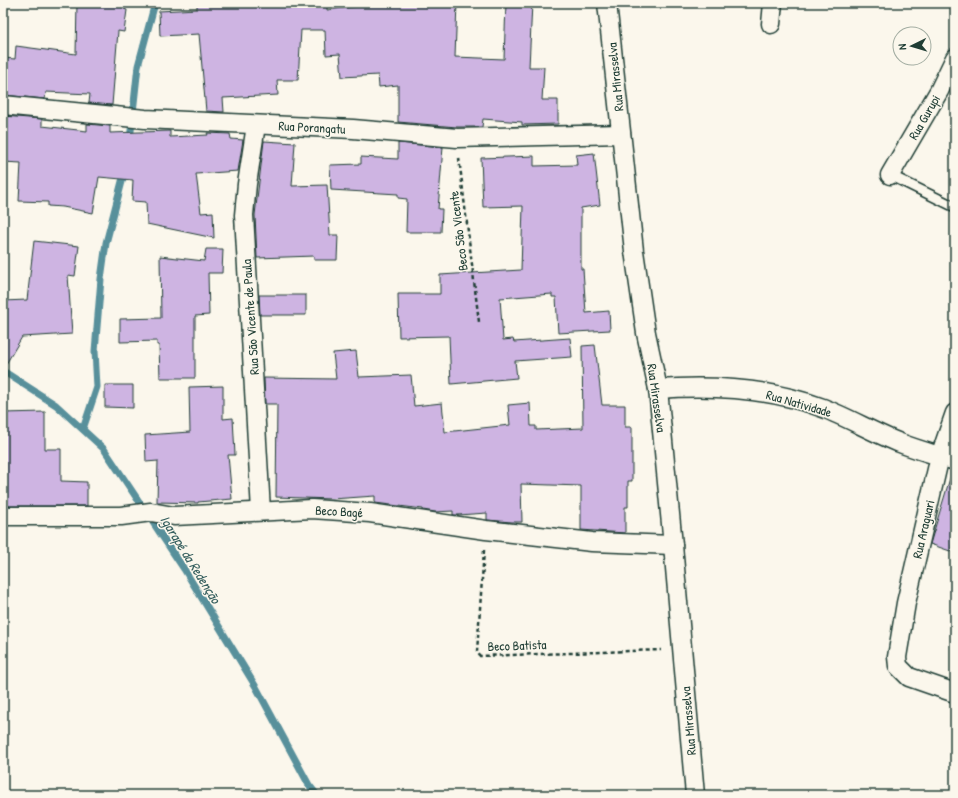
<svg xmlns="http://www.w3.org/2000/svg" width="958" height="798" font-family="'Patrick Hand',sans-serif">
<rect width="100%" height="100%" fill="#fbf7ec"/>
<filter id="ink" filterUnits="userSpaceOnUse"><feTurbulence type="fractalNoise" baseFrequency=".025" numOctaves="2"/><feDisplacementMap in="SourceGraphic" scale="8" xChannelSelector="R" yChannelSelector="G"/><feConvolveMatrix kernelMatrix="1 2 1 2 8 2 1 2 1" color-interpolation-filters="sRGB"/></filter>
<g filter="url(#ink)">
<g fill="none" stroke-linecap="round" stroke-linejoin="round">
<!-- stream -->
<g stroke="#59909b" stroke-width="7">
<polyline points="130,140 138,66 155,3"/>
<polyline points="3,371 56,405 104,449 184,569 256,687 309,785 317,795"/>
<polyline points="83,429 97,387 95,351 101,279 106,243 125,170"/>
</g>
</g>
<!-- building -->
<g fill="#ceb4e2" stroke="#1f3d34">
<polygon points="77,3 125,3 124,9 127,10 124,32 118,31 112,105 89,103 90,94 46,92 45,99 3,95 3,58 15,59 16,46 76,54"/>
<polygon points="223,3 273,3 274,6 327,5 327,10 383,3 457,3 455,57 504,59 506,3 532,3 529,67 544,67 542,100 558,100 558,124 522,125 522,122 483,119 482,127 457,127 398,122 398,85 379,87 378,75 342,77 340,54 326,55 325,30 301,30 298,80 277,80 278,95 223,98 224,112 206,111 199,34 160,36 159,11 197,9 197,4"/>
<polygon points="3,116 42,119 42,126 87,131 87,124 110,126 110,133 170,131 170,137 208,135 207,133 230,134 231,139 243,140 238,171 196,174 201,213 213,212 214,238 147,224 146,202 132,201 133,180 99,177 93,213 63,207 48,206 48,202 19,201 21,163 3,162"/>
<polygon points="264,141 295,143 292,186 327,185 330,235 338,235 337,260 314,260 314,256 257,258 255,215"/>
<polygon points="398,143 443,147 438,209 442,209 441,232 406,232 407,199 398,198 398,194 331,190 330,165 361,164 361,157 398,159"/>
<polygon points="594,153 600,205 581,208 581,269 583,269 586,313 609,311 610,330 558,333 556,297 552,297 552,294 500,298 503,340 513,339 514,342 570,338 572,357 515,361 517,378 451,384 449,336 399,337 398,294 440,294 440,275 521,270 523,206 483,207 481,158 534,156 534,166 577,165 576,155"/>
<polygon points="34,241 79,246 75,276 68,275 72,334 22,337 3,369 3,301 27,300"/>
<polygon points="206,249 223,249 222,273 208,273 209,315 195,316 195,378 160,378 159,345 157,345 157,341 120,342 120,319 161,318 160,256 204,261"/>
<polygon points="259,295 306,295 306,315 260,315"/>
<polygon points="595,345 602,405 625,405 625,427 632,427 632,481 628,481 628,507 625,507 625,533 581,530 581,486 521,484 522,522 512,522 487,520 487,513 458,515 453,515 453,511 435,512 423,510 423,509 375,503 375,496 332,499 276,497 277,404 265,404 264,378 336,379 333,353 356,351 359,377 411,375 414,406 442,403 445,432 510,425 508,405 530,403 531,426 536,426 536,430 583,428 582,346"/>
<polygon points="105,385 133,385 133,408 105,407"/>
<polygon points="223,386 223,419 233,418 235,455 228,455 232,499 198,502 198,503 157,502 158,461 146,462 145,435 190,432 189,387"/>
<polygon points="45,412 45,449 61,449 61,481 87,482 87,506 3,506 3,413"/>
<polygon points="951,475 955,475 955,537 950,551 930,544"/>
</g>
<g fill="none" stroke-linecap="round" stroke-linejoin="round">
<!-- service casing -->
<g stroke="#1f3d34" stroke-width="12">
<polyline id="service" points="890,175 955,207"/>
</g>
<!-- minor casing -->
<g stroke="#1f3d34" stroke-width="21">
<g id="minor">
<polyline points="607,3 634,251 646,333 658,389 673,545 695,795"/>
<polyline points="771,24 773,3"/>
<polyline points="3,105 145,119 353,129 457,138 621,134"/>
<polyline points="256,125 247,184 244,215 261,511"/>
<polyline points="890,175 939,91 955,58"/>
<path d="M658 389C713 385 770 388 823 408 849 418 874 433 900 443 918 450 937 455 955 461"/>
<polyline points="955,413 940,456 906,603 897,657 898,666 909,677 955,693"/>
<polyline points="3,516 121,516 151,512 174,516 312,509 370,513 486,530 592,542 673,545"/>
</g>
</g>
<!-- path -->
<g stroke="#1f3d34" stroke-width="2.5" stroke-dasharray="4 3" stroke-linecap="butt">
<polyline points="459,158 479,322"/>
<polyline points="484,550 477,652 480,656 661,650"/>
</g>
<!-- service -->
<use href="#service" stroke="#fbf7ec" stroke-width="9"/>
<!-- minor -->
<use href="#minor" stroke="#fbf7ec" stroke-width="18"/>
</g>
</g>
<g text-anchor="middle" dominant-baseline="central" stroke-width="3" stroke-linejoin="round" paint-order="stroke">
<!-- street labels -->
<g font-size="13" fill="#1f3d34" stroke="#fbf7ec">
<text transform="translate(615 77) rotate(-96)">Rua Mirasselva</text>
<text transform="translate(924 117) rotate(-60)">Rua Gurupi</text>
<text transform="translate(312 127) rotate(3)">Rua Porangatu</text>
<text transform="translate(458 231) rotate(-97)">Beco São Vicente</text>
<text transform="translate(250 317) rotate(-94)">Rua São Vicente de Paula</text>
<text transform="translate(657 398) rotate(82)">Rua Mirasselva</text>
<text transform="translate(799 403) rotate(16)">Rua Natividade</text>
<text transform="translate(339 511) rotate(3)">Beco Bagé</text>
<text transform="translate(923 529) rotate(-77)">Rua Araguari</text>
<text transform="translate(517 645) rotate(-2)">Beco Batista</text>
<text transform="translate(688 721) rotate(-95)">Rua Mirasselva</text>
</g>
<!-- water labels -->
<g font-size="14" font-style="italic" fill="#37605f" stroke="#fbf7ec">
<text transform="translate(191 559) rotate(58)">Igarapé da Redenção</text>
</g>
</g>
<!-- margin -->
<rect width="958" height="798" fill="none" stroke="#fbf7ec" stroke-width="16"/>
<rect x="8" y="8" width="942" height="782" fill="none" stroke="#1f3d34" stroke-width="1.5" filter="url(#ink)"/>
<!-- north arrow -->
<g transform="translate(912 46) rotate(265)"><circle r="19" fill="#fbf7ec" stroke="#a3ada2"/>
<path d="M0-3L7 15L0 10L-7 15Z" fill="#1f3d34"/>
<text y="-6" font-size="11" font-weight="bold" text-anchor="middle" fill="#1f3d34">N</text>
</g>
</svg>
